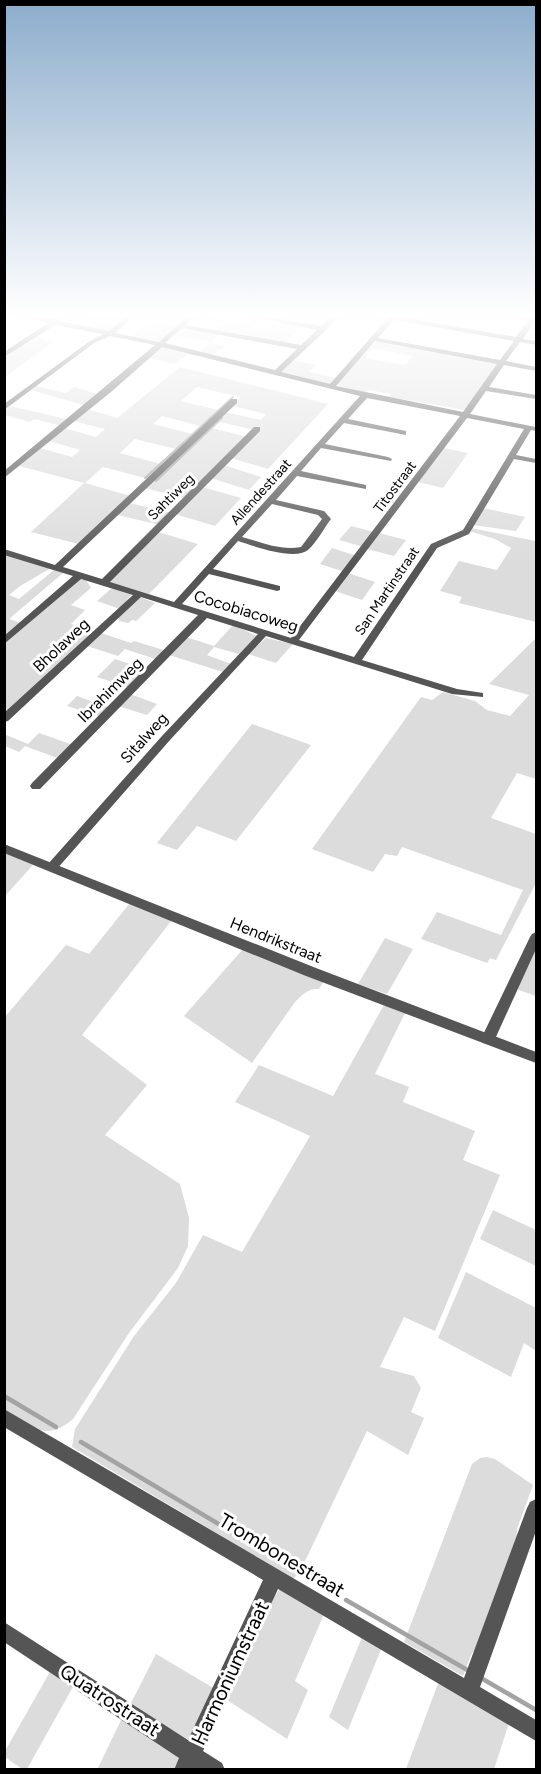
<svg xmlns="http://www.w3.org/2000/svg" width="541" height="1774" font-family="Figtree,sans-serif">
<rect width="100%" height="100%" fill="#fff"/>
<!-- green -->
<g fill="#dcdcdc">
<polygon points="92,316 131,316 110,331 85,326 97,317"/>
<polygon points="218,316 260,318 251,327 267,330 278,321 303,326 284,344 216,331 225,323 213,320"/>
<polygon points="155,322 178,326 159,341 132,336 144,326 149,327"/>
<polygon points="181,328 219,334 210,343 225,346 212,356 200,353 210,342 172,335"/>
<polygon points="33,336 53,342 5,377 4,356"/>
<polygon points="377,342 380,342 498,364 465,410 390,397 391,394 368,390 366,393 339,386 338,383 364,353 368,354 365,358 405,365 413,356 373,348 370,352 366,351"/>
<polygon points="161,347 165,347 189,353 175,364 147,358"/>
<polygon points="293,360 316,365 309,372 336,378 331,384 325,384 286,376 280,372"/>
<polygon points="180,367 328,404 268,469 231,458 255,430 215,421 225,412 261,420 266,414 233,406 240,397 197,387 181,401 222,411 204,427 162,416 153,424 196,435 180,450 135,439 120,453 164,465 149,479 103,467 85,483 131,496 79,544 31,532 84,483 19,466 40,448 72,457 80,450 49,441 64,428 96,437 105,429 73,421 87,409 117,418"/>
<polygon points="36,386 66,393 74,387 101,395 87,406 31,390"/>
<polygon points="10,406 70,420 62,426 34,419 30,422 5,415 5,410"/>
<polygon points="207,427 248,437 187,498 144,488"/>
<polygon points="444,448 468,453 443,488 418,482"/>
<polygon points="224,465 261,477 249,490 211,478"/>
<polygon points="202,487 241,498 215,526 175,514"/>
<polygon points="130,503 172,513 160,525 117,515"/>
<polygon points="483,508 525,517 516,531 473,525"/>
<polygon points="351,526 375,532 364,547 339,540"/>
<polygon points="471,528 536,541 536,622 459,603 462,597 440,591 459,561 497,570 511,548 495,539 469,531"/>
<polygon points="158,532 198,544 149,594 111,583 111,579"/>
<polygon points="379,533 406,540 394,556 367,549"/>
<polygon points="332,548 357,556 345,572 320,564"/>
<polygon points="5,554 51,568 20,586 9,595 19,599 54,570 63,573 9,619 21,623 75,578 86,580 91,588 71,605 85,610 71,624 96,632 5,716"/>
<polygon points="348,573 375,582 362,600 335,591"/>
<polygon points="112,588 132,594 120,609 97,601"/>
<polygon points="140,597 155,603 136,621 132,620 128,623 119,621 118,618"/>
<polygon points="233,625 257,636 239,654 214,647 207,655 231,664 223,672 169,655 186,637 214,646"/>
<polygon points="101,633 131,643 134,641 167,651 158,660 125,649 118,656 87,646"/>
<polygon points="266,638 293,644 276,663 248,654"/>
<polygon points="536,638 536,779 517,773 491,818 536,834 536,883 496,960 490,958 487,963 421,939 437,912 501,935 523,890 402,847 397,856 385,854 373,872 312,849 421,697 432,700 443,692 475,701 487,710 510,716 529,695 489,684"/>
<polygon points="115,659 148,670 130,688 97,677"/>
<polygon points="130,694 157,704 147,715 118,706"/>
<polygon points="77,696 111,708 102,717 67,706"/>
<polygon points="252,724 311,745 236,841 197,826 177,850 157,843"/>
<polygon points="39,733 73,745 60,759 25,746 19,752 5,746 4,734 28,744"/>
<polygon points="5,853 33,865 5,896"/>
<path d="M130 903 172 920 82 1035 147 1085 105 1135 180 1184 189 1218 188 1246 178 1268 129 1333 73 1419C45 1443 32 1426 5 1410L4 1018 66 945 89 954Z"/>
<polygon points="385,938 413,949 387,994 358,984"/>
<polygon points="536,947 536,996 516,989"/>
<path d="M243 949 324 981 319 989C308 988 302 995 295 1002L252 1063 184 1016Z"/>
<polygon points="385,1003 406,1011 375,1074 409,1087 403,1102 475,1131 463,1160 500,1175 435,1331 404,1317 380,1367 414,1376 421,1388 411,1412 424,1418 408,1455 367,1431 307,1557 294,1579 72,1447 75,1429 134,1336 176,1283 203,1235 242,1252 310,1136 235,1102 259,1065 333,1096"/>
<polygon points="493,1210 536,1230 536,1266 480,1239"/>
<polygon points="466,1272 536,1308 536,1351 524,1343 511,1377 438,1338"/>
<polygon points="486,1457 495,1459 533,1485 517,1529 516,1554 480,1645 472,1653 463,1676 404,1642 472,1464 480,1458"/>
<polygon points="279,1590 287,1590 325,1612 295,1681 308,1690 287,1739 227,1700 274,1597"/>
<polygon points="363,1635 382,1647 348,1730 329,1717"/>
<polygon points="156,1654 215,1689 189,1740 130,1705"/>
<polygon points="51,1670 74,1685 27,1769 22,1769 5,1757 5,1751"/>
<polygon points="439,1681 509,1723 494,1769 406,1769"/>
<polygon points="123,1716 171,1748 180,1760 177,1769 97,1770"/>
</g>
<g fill="none" stroke-linecap="round" stroke-linejoin="round">
<!-- stream-far1 -->
<g stroke="#a3a3a3" stroke-width="2">
<polyline points="145,478 233,397"/>
<polyline points="156,481 222,418"/>
</g>
<!-- stream -->
<g stroke="#a3a3a3" stroke-width="4.5">
<polyline points="4,1396 56,1427"/>
<polyline points="81,1442 331,1591"/>
<polyline points="346,1600 469,1671"/>
<polyline points="481,1678 536,1710"/>
</g>
<!-- minor -->
<g fill="#555" fill-rule="evenodd">
<path d="M20 316 56 319 59 321 109 331 128 316H135L115 333 159 342 188 316H195L186 325 301 345 317 330 249 316H262L321 326 332 316H339L326 330 281 372 330 384 387 319 377 316H397L516 337 528 321 505 316 530 318 536 316V319L523 339 536 341V345L520 342 506 361 536 367V371L504 365 489 387 536 395V399L486 391 470 414 536 427V431L531 430 516 455 536 459V463L514 459 469 534 437 548 362 660 457 689 483 693V697L452 694 266 636 170 740 56 870H48L46 867 48 864 162 736 258 634 207 618 40 789H32L30 786 32 783 198 615 141 597 8 721 4 722V713L133 595 81 579 4 644V636L73 576 4 555V549L55 565 231 399H237V403L63 567 102 579 254 427H260V431L110 582 174 602 360 396 162 347 111 392 4 478V471L155 345 110 336 94 343 4 410V404L90 341 103 334 55 325 4 357V352L48 323ZM394 320 514 341 500 360 378 338ZM182 328 297 349 275 370 165 343ZM375 341 497 364 463 412 336 386ZM367 398 460 416 291 638 182 604 209 574 277 591 280 590V586L213 569 238 541C254 546 294 561 308 550 317 542 324 528 331 519L324 511 276 500 297 476 366 489V485L301 471 321 448 391 461 392 459 388 457 325 444 344 423 406 435V431L348 419ZM467 418 524 429 463 530 431 544 354 657 299 640ZM272 504 318 515 322 519 301 547C281 551 261 542 242 537Z"/>
<polygon points="536,932 536,949 495,1039 493,1043 488,1044 483,1043 481,1039 530,937 532,934"/>
<polygon points="4,1409 464,1678 527,1508 530,1502 536,1499 536,1531 480,1687 536,1720 536,1741 278,1589 203,1751 222,1763 225,1770 174,1770 179,1758 4,1642 4,1622 188,1740 263,1580 4,1427"/>
</g>
<!-- tertiary -->
<polygon fill="#555" fill-rule="evenodd" points="4,844 316,968 536,1052 536,1063 306,976 4,853"/>
</g>
<!-- sky -->
<linearGradient id="sky" x2="0" y2="1"><stop stop-color="#8cadcc"/><stop offset="0.56" stop-color="#fff"/><stop offset="1" stop-color="#fff" stop-opacity="0"/></linearGradient>
<rect width="541" height="564" fill="url(#sky)"/>
<g text-anchor="middle" dominant-baseline="central" stroke-width="6" stroke-linejoin="round" paint-order="stroke">
<!-- far-street labels -->
<g font-size="14" fill="#000" stroke="#fff">
<text transform="translate(395 487) rotate(-53)">Titostraat</text>
<text transform="translate(261 492) rotate(-48)">Allendestraat</text>
<text transform="translate(171 497) rotate(-45)">Sahtiweg</text>
<text transform="translate(387 591) rotate(-56)">San Martinstraat</text>
</g>
<!-- street labels -->
<g font-size="16" fill="#000" stroke="#fff">
<text transform="translate(246 611) rotate(17)">Cocobiacoweg</text>
<text transform="translate(61 645) rotate(-43)">Bholaweg</text>
<text transform="translate(110 690) rotate(-45)">Ibrahimweg</text>
<text transform="translate(144 738) rotate(-48)">Sitalweg</text>
<text transform="translate(276 940) rotate(22)">Hendrikstraat</text>
</g>
<!-- near-street labels -->
<g font-size="20" fill="#000" stroke="#fff">
<text transform="translate(282 1555) rotate(31)">Trombonestraat</text>
<text transform="translate(230 1673) rotate(-65)">Harmoniumstraat</text>
<text transform="translate(110 1700) rotate(33)">Quatrostraat</text>
</g>
</g>
<!-- border -->
<rect width="541" height="1774" fill="none" stroke="#000000" stroke-width="12"/>
</svg>
